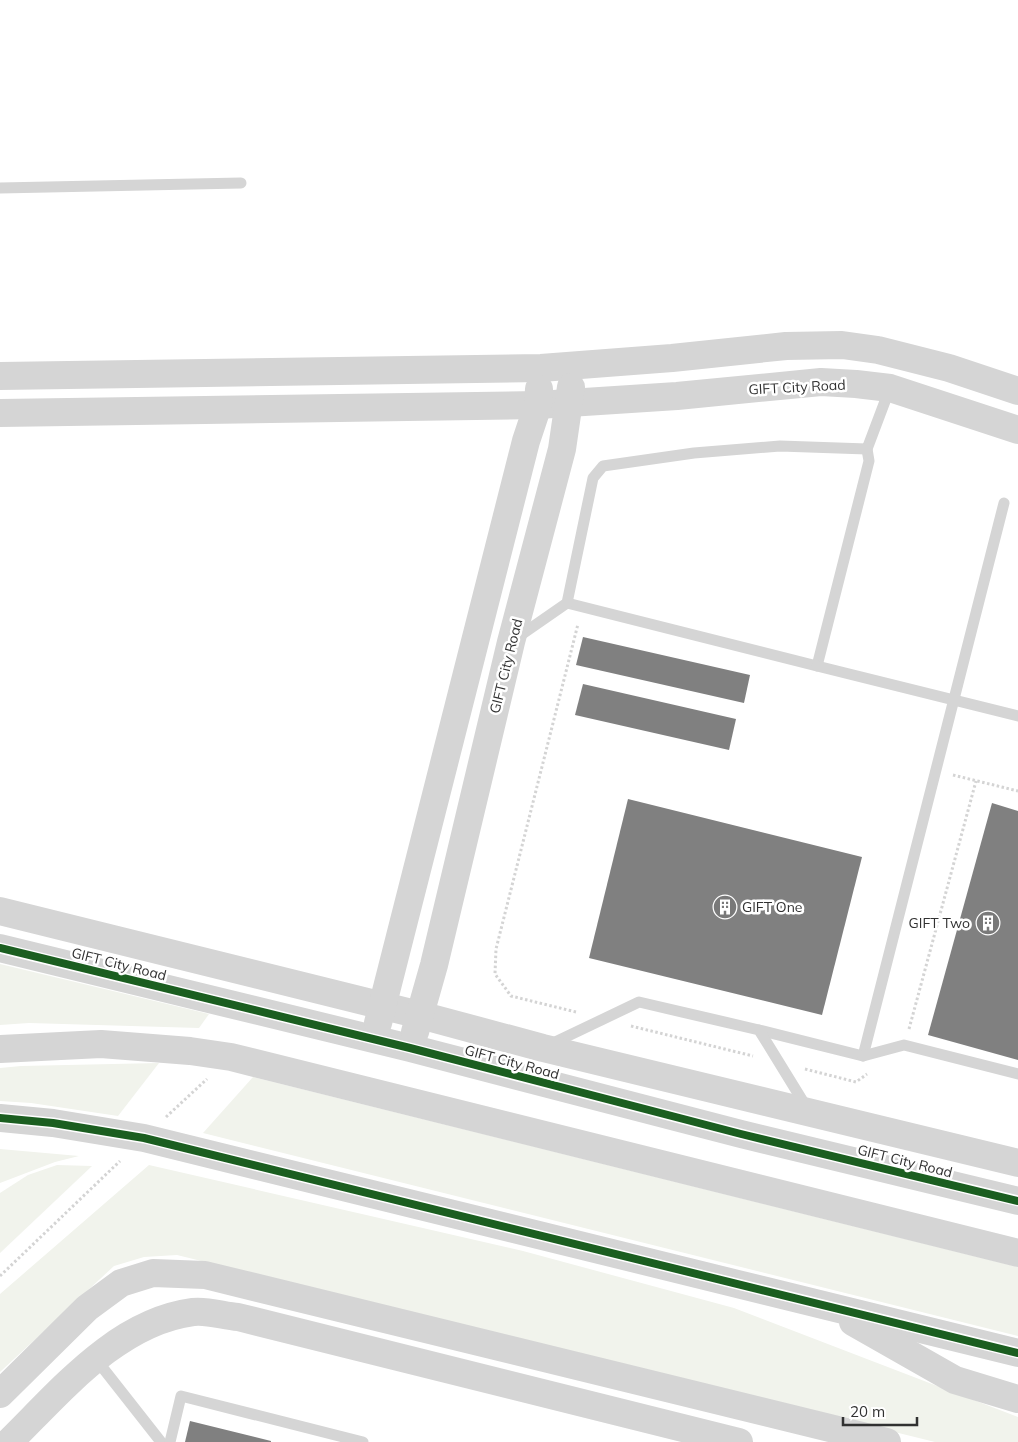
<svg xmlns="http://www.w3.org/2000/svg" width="1018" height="1442" font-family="Mulish,sans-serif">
<rect width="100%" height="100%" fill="#fff"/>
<!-- green -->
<g fill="#f1f3ec">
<polygon points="0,964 209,1014 199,1028 29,1023 0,1025"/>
<polygon points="159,1063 118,1116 31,1103 0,1101 0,1068 21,1066"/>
<polygon points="253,1077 1018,1267 1018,1336 203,1133"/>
<polygon points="0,1149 79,1156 55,1162 0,1183"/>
<polygon points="57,1165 92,1166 0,1253 0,1193 28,1175"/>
<polygon points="149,1165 523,1251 734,1308 1018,1417 1018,1442 935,1442 177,1255 144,1257 114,1266 0,1372 0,1294"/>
</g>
<!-- building -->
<g fill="#808080">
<polygon points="583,637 750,675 744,703 576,665"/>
<polygon points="583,684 736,719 729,750 575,715"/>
<polygon points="628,799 862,857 822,1015 589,958"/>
<polygon points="992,803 1018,811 1018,1060 928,1035"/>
<polygon points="190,1421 271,1441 271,1442 185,1442"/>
</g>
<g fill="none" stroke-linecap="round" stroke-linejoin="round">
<!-- path -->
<g stroke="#d4d4d4" stroke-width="3" stroke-dasharray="2.5 2.5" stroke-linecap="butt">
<polyline points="953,775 1018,791"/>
<polyline points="576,1012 511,996 495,974 496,949 578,624"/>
<polyline points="631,1026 753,1056"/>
<polyline points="909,1029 976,781"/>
<polyline points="805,1069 856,1082 867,1074"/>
<polyline points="166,1117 207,1079"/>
<polyline points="0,1276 120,1161"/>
</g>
<!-- service -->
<g stroke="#d5d5d5" stroke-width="11">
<polyline points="0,188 241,183"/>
<polyline points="567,603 817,666 869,461 867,449"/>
<polyline points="518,637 567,603 593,478 603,466 694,453 780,446 867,449 890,388"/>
<polyline points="817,666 1018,716"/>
<polyline points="759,1030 863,1056 1004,503"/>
<polyline points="549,1045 639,1002 759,1030 807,1108"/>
<polyline points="863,1056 904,1045 1018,1074"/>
<polyline points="95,1358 161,1442"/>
<polyline points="170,1442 181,1396 363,1442"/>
</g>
<!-- tertiary -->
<g stroke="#d5d5d5" stroke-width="28">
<polyline points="0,376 541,368 672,358 786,346 842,345 878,350 949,368 1018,391"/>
<polyline points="0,413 538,405 677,396 821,382 856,384 890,388 1018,430"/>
<polyline points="0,911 420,1015 543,1048 1018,1163"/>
<polyline points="0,948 410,1048 741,1134 1018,1201"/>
<polyline points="378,1023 526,441 538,405 539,389"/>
<polyline points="415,1032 434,965 511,642 562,449 571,387"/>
<polyline points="0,1049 101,1044 190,1051 231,1057 1018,1253"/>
<polyline points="0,1118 53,1123 144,1138 1018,1353"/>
<polyline points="853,1322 955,1380 1018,1399"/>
<polyline points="0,1394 87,1308 121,1283 153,1273 205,1275 887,1442"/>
<path d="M9 1442C61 1391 117 1322 193 1312 207 1310 224 1316 238 1317L739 1442"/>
</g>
<!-- cycleway casing -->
<g stroke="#fff" stroke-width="11">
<g id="cycleway">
<polyline points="0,948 410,1048 741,1134 1018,1201"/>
<polyline points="0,1118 53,1123 144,1138 1018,1353"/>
</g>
</g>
<!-- cycleway -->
<use href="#cycleway" stroke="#1b5e20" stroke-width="8"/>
</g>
<!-- icons -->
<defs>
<g id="building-disc" transform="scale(1.25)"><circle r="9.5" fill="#797979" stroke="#fff"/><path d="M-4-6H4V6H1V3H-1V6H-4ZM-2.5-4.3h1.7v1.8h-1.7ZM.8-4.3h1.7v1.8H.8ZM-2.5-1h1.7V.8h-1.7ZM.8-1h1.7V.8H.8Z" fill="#fff"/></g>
</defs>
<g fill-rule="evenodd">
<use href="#building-disc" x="725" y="907"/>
<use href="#building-disc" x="988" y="923"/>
</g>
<g text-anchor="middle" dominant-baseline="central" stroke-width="5" stroke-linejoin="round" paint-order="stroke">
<!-- street labels -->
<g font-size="14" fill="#313131" stroke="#fff">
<text transform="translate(797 387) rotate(-3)">GIFT City Road</text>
<text transform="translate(506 666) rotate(-76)">GIFT City Road</text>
<text transform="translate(119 964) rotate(14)">GIFT City Road</text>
<text transform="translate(512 1062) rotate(15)">GIFT City Road</text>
<text transform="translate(905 1161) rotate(14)">GIFT City Road</text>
</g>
<!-- poi labels -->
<g font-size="14" fill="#313131" stroke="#fff" text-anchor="start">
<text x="742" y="907">GIFT One</text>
<text x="970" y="923" text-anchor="end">GIFT Two</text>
</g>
</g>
<!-- scale -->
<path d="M843 1417v8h74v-8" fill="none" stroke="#313131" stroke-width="2.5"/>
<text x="850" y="1417" font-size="15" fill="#313131" stroke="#ffffff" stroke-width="4" paint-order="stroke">20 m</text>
</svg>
